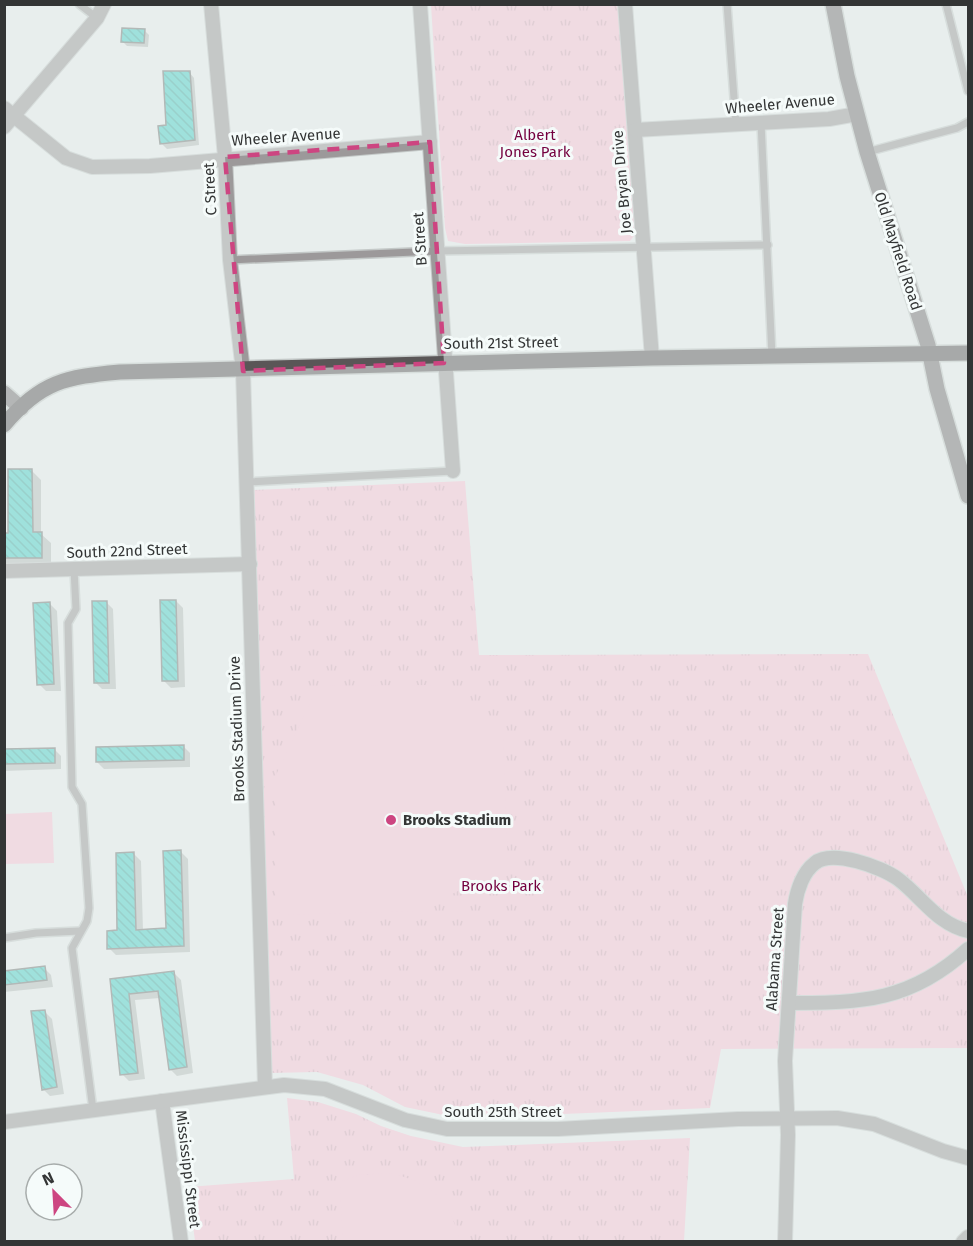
<svg xmlns="http://www.w3.org/2000/svg" width="973" height="1246" font-family="'Fira Sans',sans-serif">
<defs>
<pattern id="park-tufts" width="24" height="20" patternUnits="userSpaceOnUse" patternTransform="scale(1.5)"><rect width="24" height="20" fill="#fbc3d6"/><path d="M3 7l-1-3M5 7V3M7 7l1-3M15 17l-1-3M17 17v-4M19 17l1-3" fill="none" stroke="#d8a8b8"/></pattern>
<pattern id="building-back-hatch" width="6" height="6" patternUnits="userSpaceOnUse" patternTransform="scale(1.5)"><rect width="6" height="6" fill="#47d1c7"/><path d="M-1 5l2 2M0 0l6 6M5-1l2 2" fill="none" stroke="#3caaa2"/></pattern>
</defs>
<rect width="100%" height="100%" fill="#e8eeed"/>
<!-- park -->
<g fill="url(#park-tufts)">
<polygon points="431,5 618,5 637,232 630,241 465,244 448,241 445,228"/>
<polygon points="465,481 479,655 868,654 968,897 968,1048 721,1049 710,1108 489,1117 453,1117 405,1107 363,1085 317,1072 269,1073 252,490"/>
<polygon points="287,1098 318,1102 356,1114 381,1126 411,1136 463,1147 690,1138 684,1241 195,1241 188,1187 294,1179"/>
</g>
<!-- pitch -->
<g fill="#fbc3d6">
<polygon points="443,685 503,739 508,866 418,911 283,915 276,910 276,775 318,686"/>
<polygon points="52,812 54,863 5,864 5,814"/>
<path d="M387 1173C431 1181 449 1199 460 1241H343L340 1182 359 1175Z"/>
</g>
<!-- shadow -->
<g fill="#0003">
<polygon points="144,30 149,35 148,47 127,46 123,42"/>
<polygon points="189,72 194,78 199,145 167,149 162,144"/>
<polygon points="32,471 41,480 41,534 51,543 51,567 9,567 4,563 4,534 10,534"/>
<polygon points="176,601 183,608 185,687 171,688 164,681"/>
<polygon points="106,602 113,609 116,689 102,689 95,682"/>
<polygon points="50,604 57,611 61,691 46,691 39,684"/>
<polygon points="183,746 190,753 190,767 104,769 97,762"/>
<polygon points="54,749 61,756 61,769 4,771 4,751"/>
<polygon points="181,852 188,859 190,952 116,955 109,948 119,932 134,854 141,861 143,931 168,930"/>
<polygon points="44,968 51,975 53,987 4,992 4,973"/>
<polygon points="174,973 181,980 193,1073 177,1076 170,1069 160,998 135,1000 145,1079 129,1081 122,1074 112,980"/>
<polygon points="45,1012 52,1019 64,1094 50,1096 43,1089"/>
</g>
<!-- building -->
<g fill="url(#building-back-hatch)" stroke="#737877" stroke-width="1.5">
<polygon points="122,28 145,29 144,43 121,42"/>
<polygon points="163,71 190,71 195,140 160,144 158,126 166,125"/>
<polygon points="8,469 32,469 33,532 42,532 42,558 4,558 4,533 8,533"/>
<polygon points="160,600 176,600 178,681 162,681"/>
<polygon points="92,601 107,601 109,683 94,683"/>
<polygon points="50,602 54,684 37,685 33,603"/>
<polygon points="184,745 184,760 96,762 96,747"/>
<polygon points="55,748 55,763 4,764 4,749"/>
<polygon points="181,850 184,946 107,949 107,931 117,930 116,853 134,852 136,930 150,929 166,928 163,851"/>
<polygon points="45,966 47,980 4,985 4,971"/>
<polygon points="174,971 187,1067 169,1070 158,991 129,994 138,1073 120,1075 110,979"/>
<polygon points="45,1010 57,1087 42,1090 31,1011"/>
</g>
<g fill="none" stroke-linecap="round" stroke-linejoin="round">
<!-- lane casing -->
<g stroke="#c4c9c8" stroke-width="10">
<g id="lane">
<polyline points="79,4 97,18"/>
<polyline points="727,4 736,125"/>
<polyline points="946,4 968,91"/>
<polyline points="761,123 772,356"/>
<polyline points="867,152 957,128 968,122"/>
<polyline points="230,260 437,251 768,245"/>
<polyline points="247,482 453,471"/>
<polyline points="74,569 76,609 68,623 72,787 82,804 89,908 87,921 72,948 93,1110"/>
<polyline points="4,938 36,933 80,931"/>
</g>
</g>
<!-- street casing -->
<g stroke="#c4c9c8" stroke-width="16">
<g id="street">
<polyline points="211,4 225,157 230,260 243,371 265,1087"/>
<polyline points="420,4 453,471"/>
<polyline points="625,4 652,358"/>
<polyline points="4,108 66,158 92,167 150,166 430,142"/>
<polyline points="4,127 97,18 104,4"/>
<polyline points="635,130 829,119 857,114"/>
<polyline points="4,571 250,564"/>
<path d="M789 1003C863 1003 911 1001 968 949"/>
<polyline points="162,1101 181,1242"/>
<polyline points="4,1122 284,1085 325,1089 405,1120 447,1129 558,1129 738,1119 837,1118 874,1124 943,1151 968,1158"/>
<path d="M785 1242 788 1135 785 1061 795 904C797 890 803 872 815 863 832 849 882 867 898 879 922 897 937 924 968 931"/>
<polyline points="963,1242 968,1237"/>
</g>
</g>
<!-- secondary casing -->
<g stroke="#c4c9c8" stroke-width="18">
<g id="secondary">
<polyline points="833,4 847,76 867,152 928,345 937,389 968,496"/>
<polyline points="4,393 21,408"/>
</g>
</g>
<!-- primary casing -->
<g stroke="#c4c9c8" stroke-width="18">
<path id="primary" d="M4 425C41 381 66 377 120 372L652 358 968 353"/>
</g>
<!-- lane -->
<use href="#lane" stroke="#9c999a" stroke-width="7"/>
<!-- street -->
<use href="#street" stroke="#9c999a" stroke-width="14"/>
<!-- secondary -->
<use href="#secondary" stroke="#757273" stroke-width="15"/>
<!-- primary -->
<use href="#primary" stroke="#5a5657" stroke-width="15"/>
</g>
<!-- marked area -->
<path d="M0 0H973V1246H0ZM430 142 444 363 243 371 225 157Z" fill="#e8eeed" fill-opacity=".55" fill-rule="evenodd"/>
<path fill="none" stroke="#cd4581" stroke-width="4.5" stroke-dasharray="12 8" stroke-linejoin="round" d="M430 142 444 363 243 371 225 157Z"/>
<!-- markers -->
<circle fill="#cd4581" stroke="#f5fbfa" stroke-width="2" cx="391" cy="820" r="6"/>
<g text-anchor="middle" dominant-baseline="central" stroke-width="6" stroke-linejoin="round" paint-order="stroke">
<!-- street labels -->
<g font-size="15" fill="#333535" stroke="#f5fbfa">
<text transform="translate(780 104) rotate(-5)">Wheeler Avenue</text>
<text transform="translate(286 137) rotate(-4)">Wheeler Avenue</text>
<text transform="translate(622 182) rotate(-95)">Joe Bryan Drive</text>
<text transform="translate(210 189) rotate(-93)">C Street</text>
<text transform="translate(420 239) rotate(-94)">B Street</text>
<text transform="translate(898 251) rotate(72)">Old Mayfield Road</text>
<text transform="translate(501 343) rotate(-1)">South 21st Street</text>
<text transform="translate(127 551) rotate(-2)">South 22nd Street</text>
<text transform="translate(237 729) rotate(-92)">Brooks Stadium Drive</text>
<text transform="translate(775 959) rotate(-86)">Alabama Street</text>
<text x="503" y="1112">South 25th Street</text>
<text transform="translate(188 1169) rotate(83)">Mississippi Street</text>
</g>
<!-- park labels -->
<g font-size="15" fill="#74003f" stroke="#f5fbfa">
<text x="535" y="135">Albert<tspan x="535" dy="17">Jones Park</tspan></text>
<text x="501" y="886">Brooks Park</text>
</g>
<!-- poi labels -->
<g font-size="15" font-weight="bold" fill="#333535" stroke="#f5fbfa" text-anchor="start">
<text x="403" y="820">Brooks Stadium</text>
</g>
</g>
<!-- border -->
<rect width="973" height="1246" fill="none" stroke="#333535" stroke-width="12"/>
<!-- north arrow -->
<g transform="translate(54 1192) rotate(336)"><circle r="28" fill="#f5fbfa" stroke="#a7acab" stroke-width="1.5"/>
<path d="M0-4.5L10 22L0 15L-10 22Z" fill="#cd4581"/>
<text y="-9" font-size="16" font-weight="bold" text-anchor="middle" fill="#333535">N</text>
</g>
</svg>
